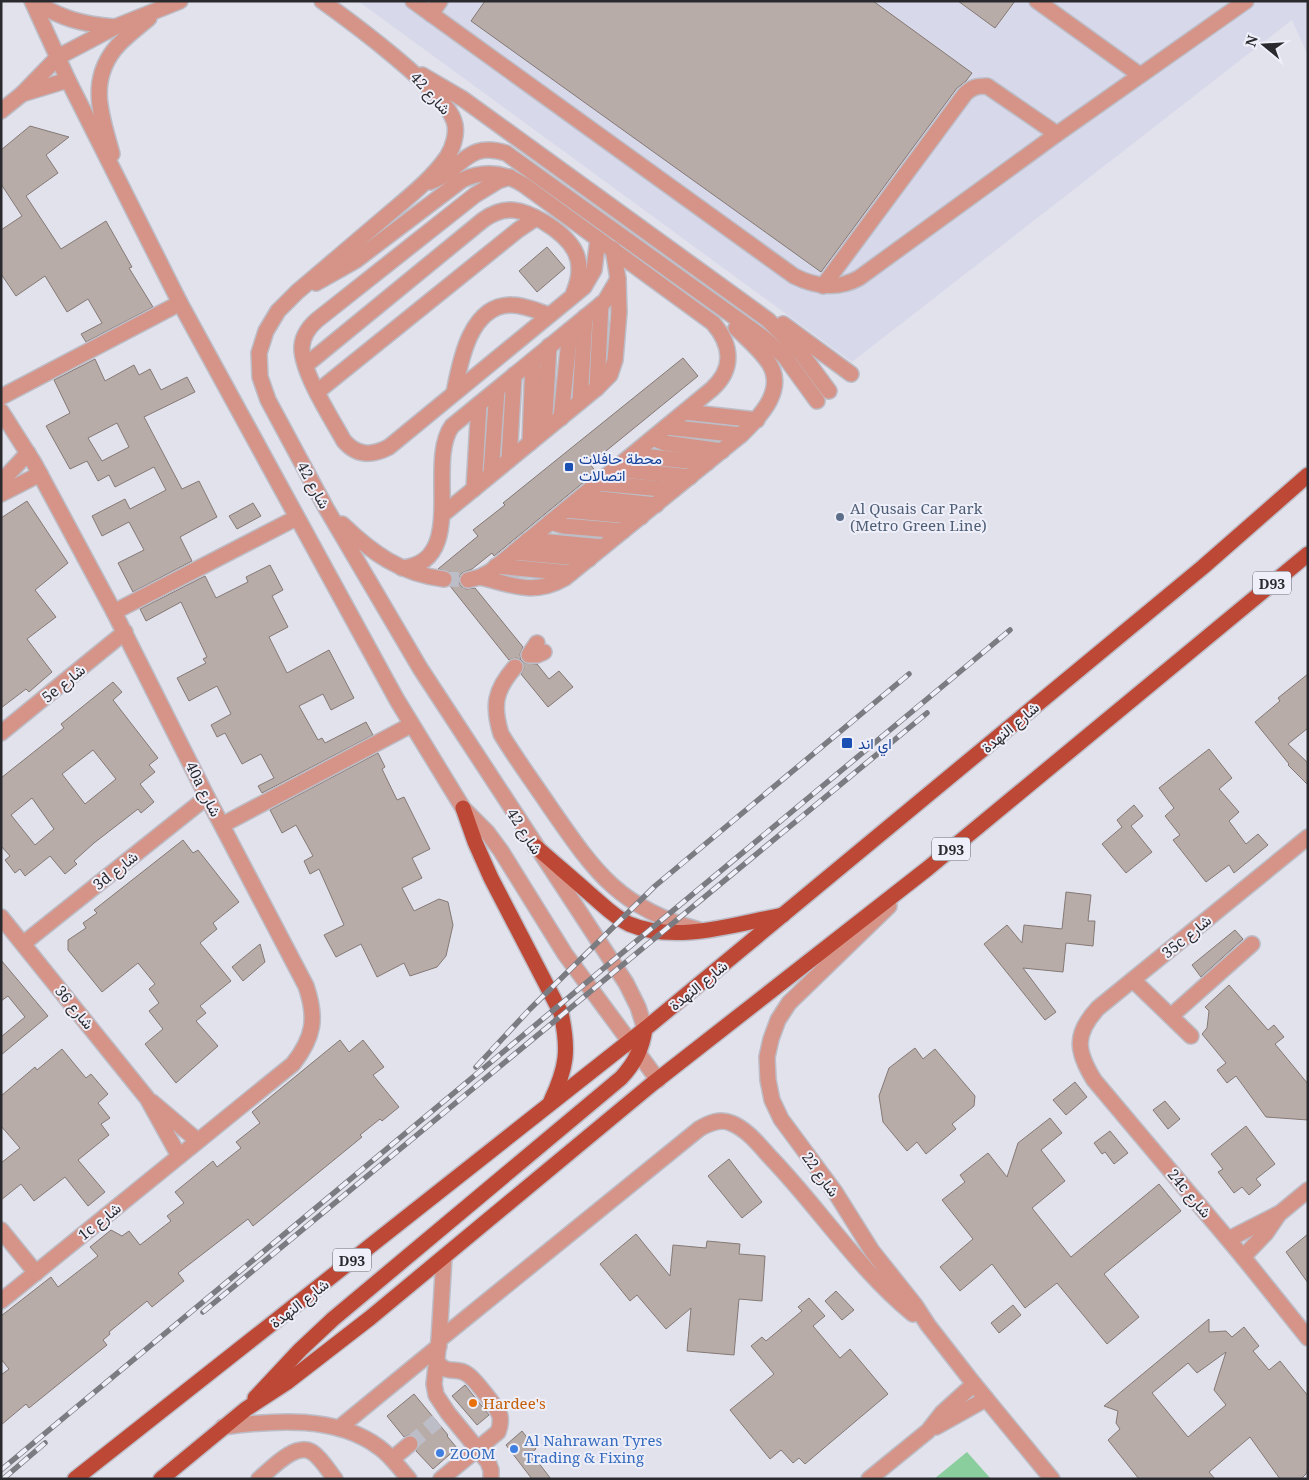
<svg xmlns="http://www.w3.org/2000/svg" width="1309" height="1480" font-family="'Noto Serif',Vazirmatn,serif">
<rect width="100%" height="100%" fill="#e2e2ed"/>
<!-- built -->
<polygon fill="#d7d8ea" points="358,1 1308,1 1308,56 1292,20 852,362"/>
<!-- green -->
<polygon fill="#8bce9e" points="967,1452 991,1479 934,1479"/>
<!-- building -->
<g fill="#b8aca8" stroke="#847975" fill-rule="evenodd">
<polygon points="485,1 873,1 972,73 966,81 957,88 821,272 471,21"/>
<polygon points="958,1 1015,1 995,28"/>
<polygon points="30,126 69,137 46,155 58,173 26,196 61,249 106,221 132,267 129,268 153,307 86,342 81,334 102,323 88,299 67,312 45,276 16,296 1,274 1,230 22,216 1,184 1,150"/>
<polygon points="547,247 565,268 537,292 519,271"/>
<polygon points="683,358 698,376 590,464 596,472 494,556 492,553 472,569 462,573 459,577 459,582 461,586 466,589 475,588 523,647 520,654 521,660 516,658 509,660 450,586 453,580 450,572 438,569 478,536 473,530 505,505 503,503"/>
<path d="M95 359 105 381 134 365 139 375 150 369 161 390 187 377 195 392 144 417 182 489 199 481 217 517 180 537 192 561 133 592 118 563 144 550 129 522 102 536 92 516 125 499 130 509 166 490 154 467 115 487 109 475 98 481 87 461 70 469 46 426 70 413 54 380ZM117 423 129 447 102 461 88 438Z"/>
<polygon points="27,501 68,563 35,590 56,617 27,639 52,672 29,692 26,689 1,708 1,518"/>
<polygon points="253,503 261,516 237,529 229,516"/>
<polygon points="270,565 283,590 272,596 288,627 269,637 287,673 329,650 354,698 331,710 323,694 299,706 318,740 322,738 325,743 366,722 373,735 262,793 258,786 274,778 261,754 242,764 225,733 217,737 211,725 231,714 217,686 189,701 177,678 206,663 203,659 207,657 181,602 146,621 140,609 205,576 216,598 248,582 246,577"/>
<polygon points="521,660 525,663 537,664 549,679 559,671 573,687 548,707 521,674 524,668"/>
<polygon points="1308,674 1308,728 1288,744 1308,763 1308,785 1288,765 1289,764 1255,722 1280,701 1278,698"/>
<path d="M113 682 122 692 113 700 158 758 149 765 155 772 140 784 154 802 141 813 138 809 94 843 74 861 77 864 65 874 50 856 25 876 20 869 15 873 5 860 10 856 1 846V778L64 728 61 724ZM93 750 116 779 85 804 62 774ZM32 798 54 829 35 845 11 815Z"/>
<polygon points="1209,749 1232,778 1219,789 1239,812 1229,821 1246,844 1258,834 1268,845 1234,873 1229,865 1206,882 1173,840 1180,835 1165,816 1174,808 1159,788"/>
<polygon points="378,753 385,767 382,769 397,800 404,797 430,849 412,858 422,878 402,888 414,911 439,899 448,902 453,925 446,956 437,967 410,976 404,963 377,977 361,944 336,957 324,935 344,925 319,869 310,874 304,861 313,856 296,825 282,833 270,810"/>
<polygon points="1134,805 1143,816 1131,826 1152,852 1126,873 1102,844 1122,827 1117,820"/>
<polygon points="183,840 193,853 198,850 239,902 213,923 217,929 200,943 231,981 200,1006 206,1013 196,1021 218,1046 176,1083 145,1044 163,1029 149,1011 159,1003 149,989 155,984 138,963 102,992 68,950 68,940 86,928 83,923 97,913 94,910"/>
<polygon points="1066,892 1091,895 1088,921 1095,921 1093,946 1066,943 1063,972 1023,968 1056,1012 1045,1020 984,944 1007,925 1022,943 1024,925 1062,929"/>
<polygon points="1235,930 1243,939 1201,977 1192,965"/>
<polygon points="260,944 265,962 243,981 232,967"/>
<polygon points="1,960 48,1016 1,1055 1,1037 25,1017 8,996 1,1001"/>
<polygon points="1229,985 1268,1030 1274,1025 1284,1037 1275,1044 1308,1084 1308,1120 1266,1117 1236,1076 1227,1083 1217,1070 1226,1063 1202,1034 1207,1028 1209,1011 1205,1007"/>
<polygon points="340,1040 349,1052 363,1040 384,1067 373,1075 399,1107 382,1121 380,1119 360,1135 362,1137 253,1226 248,1219 178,1273 184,1281 152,1307 147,1301 109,1332 110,1334 103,1340 107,1345 29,1408 26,1404 1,1425 1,1375 9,1369 1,1359 1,1316 51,1277 58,1287 98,1256 90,1247 111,1230 122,1236 129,1231 140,1245 171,1221 167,1216 184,1203 175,1192 213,1161 217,1167 241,1148 236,1142 260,1123 252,1112"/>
<polygon points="915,1048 923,1059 935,1049 975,1096 974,1106 952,1124 956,1129 926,1154 917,1142 907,1151 883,1122 879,1096 889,1068"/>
<polygon points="62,1049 86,1078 91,1074 108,1094 98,1103 110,1118 101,1124 109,1135 78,1160 105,1192 88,1206 65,1177 34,1201 21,1184 1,1200 1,1163 20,1148 1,1126 1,1096 35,1067 37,1070"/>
<polygon points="1075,1082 1087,1097 1066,1115 1053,1100"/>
<polygon points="1165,1101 1180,1119 1168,1129 1153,1110"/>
<polygon points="1050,1118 1062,1133 1041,1150 1065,1181 1032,1208 1071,1257 1159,1184 1181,1211 1104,1274 1139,1317 1107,1344 1057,1283 1025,1308 992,1264 960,1291 940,1267 973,1239 942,1200 965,1182 960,1175 988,1153 1007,1177 1018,1143"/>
<polygon points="1246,1126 1275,1164 1256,1179 1261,1185 1249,1195 1242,1187 1234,1193 1218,1172 1223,1169 1211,1154"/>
<polygon points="1110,1131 1128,1153 1114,1164 1105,1152 1102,1154 1094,1143"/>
<polygon points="729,1159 762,1202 742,1218 708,1176"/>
<polygon points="636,1234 670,1276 673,1245 706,1248 707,1241 740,1244 739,1254 765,1256 762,1301 739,1299 734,1355 687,1351 691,1308 666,1329 637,1295 630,1301 600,1264"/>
<polygon points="1308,1234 1308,1283 1286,1252"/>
<polygon points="836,1291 854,1310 842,1320 825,1301"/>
<polygon points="809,1298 825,1316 813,1326 840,1358 850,1349 888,1394 805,1464 799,1458 793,1463 781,1450 770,1459 730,1410 774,1374 751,1346 762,1337 766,1341 802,1311 798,1307"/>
<polygon points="1013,1305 1021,1315 999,1333 991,1323"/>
<path d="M1209 1319V1332L1226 1331 1232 1337 1244 1327 1259 1346 1253 1351 1269 1370 1280 1361 1308 1396V1469L1306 1474 1301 1479H1280L1250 1437 1209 1472 1215 1479H1139L1108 1440 1120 1429 1116 1423 1118 1411 1104 1406ZM1226 1352 1214 1390 1226 1405 1188 1437 1152 1393 1188 1363 1197 1373Z"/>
<polygon points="465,1385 489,1415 477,1425 452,1396"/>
<polygon points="414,1394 448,1435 447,1436 457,1448 433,1469 416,1451 419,1443 417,1438 409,1435 404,1437 387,1416"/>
<polygon points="522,1431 536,1449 531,1453 551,1479 532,1479 506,1445"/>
</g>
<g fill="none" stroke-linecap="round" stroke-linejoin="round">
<!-- minor-tunnel -->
<g stroke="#bdbdc7" stroke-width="15" stroke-dasharray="15 8" stroke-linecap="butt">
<polyline points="444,579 468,580"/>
<polyline points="410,1444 437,1421"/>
</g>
<!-- minor casing -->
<g stroke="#bdbdc7" stroke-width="18">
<g id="minor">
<polyline points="32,1 68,80 180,303 397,700 463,808 487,832 501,851 565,954 658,1080"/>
<path d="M33 1C63 19 81 24 115 27"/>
<path d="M322 1C350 21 445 91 454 121 458 132 453 148 447 157 430 181 406 199 384 218 355 243 326 267 297 292L278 311 266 331 259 353 260 377 268 400 326 508 420 668 626 983 638 1007 645 1029"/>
<path d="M413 1 794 276C816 287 837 290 859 278L1057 134 1246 1"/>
<polyline points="1037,1 1140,75"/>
<polyline points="431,14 440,1"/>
<polyline points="422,75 463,99 768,320 801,353 829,391"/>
<polyline points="22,94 68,80"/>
<polyline points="1,111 22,94 58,57 115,27 180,1"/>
<path d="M112 154C102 117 88 84 114 50 123 38 138 28 149 18"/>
<path d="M510 177 498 181 475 195 317 320C309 327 303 335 302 346 300 370 332 419 344 441 357 456 372 456 389 447L584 287 594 270 598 239"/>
<path d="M430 182C462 171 466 140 506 153L765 339 785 357 817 401"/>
<path d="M316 283 355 261 462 180C484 170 504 172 524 185L713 323C732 345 734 369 712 389L491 571 480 577 468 580"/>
<path d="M823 286 965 94C972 87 977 86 987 86L1057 134"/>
<polyline points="783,324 851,374"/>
<path d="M306 365 483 220C505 204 522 209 544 222 572 239 588 259 574 292"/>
<polyline points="597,388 601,304"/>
<polyline points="317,392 518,230 536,218"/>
<path d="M454 393C460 362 470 304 512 305 524 305 538 311 549 315"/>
<polyline points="1,397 180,303"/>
<polyline points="580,402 585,317"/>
<path d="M1 411 34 463 114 612 207 797 306 986C317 1018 314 1037 293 1064L1 1301"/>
<polyline points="685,412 757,420"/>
<polyline points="561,418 570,330"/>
<polyline points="666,427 741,435"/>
<polyline points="544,431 549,346"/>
<polyline points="653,438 665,443 722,451"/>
<polyline points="530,443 533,360"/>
<polyline points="632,455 707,463"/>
<polyline points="509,460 514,375"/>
<polyline points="615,469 690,477"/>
<polyline points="491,474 497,390"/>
<polyline points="1,482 28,453"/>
<polyline points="598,483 673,490"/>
<polyline points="474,489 479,404"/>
<polyline points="1,494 40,474"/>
<polyline points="581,497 656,505"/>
<polyline points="565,510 641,517"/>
<polyline points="442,515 597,388 610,375 615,360 619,312 618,279 613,249"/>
<polyline points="550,522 564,526 623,531"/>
<path d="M342 524C372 553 401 574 444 579"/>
<polyline points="528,540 603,547"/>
<polyline points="514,552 589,559"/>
<polyline points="496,566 571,573"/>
<path d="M402 568C469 562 425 463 452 426L605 301 618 279"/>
<path d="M480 577C512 585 534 596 565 578L741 435C761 416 789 387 766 359 757 347 746 338 736 328"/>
<polyline points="114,612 296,518"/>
<polyline points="537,643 529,655 537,655 544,652"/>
<path d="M515 667C495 690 492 705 501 734 516 759 534 783 550 807 595 872 619 908 699 930"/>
<polyline points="1,733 125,632"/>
<polyline points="222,825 411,725"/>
<path d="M1308 837 1098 1008C1074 1034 1076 1051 1094 1080L1243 1257 1308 1338"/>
<polyline points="889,906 789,1003 778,1020 771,1039 767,1057 768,1080 772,1100 781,1119 835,1192 872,1251 915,1305 928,1325 974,1384 1052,1479"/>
<polyline points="1,917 147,1098 179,1156"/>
<polyline points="24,943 207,797"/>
<polyline points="1133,980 1191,1036"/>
<polyline points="1171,1016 1252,944"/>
<polyline points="152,1102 198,1141"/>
<polyline points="1,1230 36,1273"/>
<polyline points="1229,1239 1278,1214"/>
<polyline points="444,1257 439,1340 434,1384 436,1395 448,1413 488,1462 491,1470 491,1479"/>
<polyline points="1243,1257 1266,1233 1279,1214 1308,1190"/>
<path d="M439 1340 699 1129C709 1123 720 1118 731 1123 747 1129 760 1146 771 1158 820 1209 858 1269 913 1314"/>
<path d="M437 1361C446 1376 456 1366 467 1374 474 1378 498 1409 500 1416 501 1422 500 1427 498 1432L441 1479"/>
<path d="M223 1427C274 1420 337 1415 380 1448 391 1456 400 1469 409 1479"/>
<polyline points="936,1427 986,1399"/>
<polyline points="339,1428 439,1346"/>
<polyline points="392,1459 410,1444"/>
<path d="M259 1479C271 1469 295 1442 312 1452 321 1458 328 1470 335 1479"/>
<polyline points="869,1479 928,1431 942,1413 974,1384"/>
</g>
</g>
<!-- major casing -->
<g stroke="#bdbdc7" stroke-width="18">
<g id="major">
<path d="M463 808 475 842 491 878 561 1013C569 1050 567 1067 551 1101"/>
<path d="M535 846C553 862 572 878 590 894 602 904 614 917 629 924 676 944 735 924 783 915"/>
<path d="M255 1398 300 1350 333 1319 621 1078C635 1063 642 1049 645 1029"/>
<polyline points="75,1479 645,1029 1203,567 1308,475"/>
<polyline points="161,1479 246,1409 286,1383 370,1318 652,1084 927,869 1308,554"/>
</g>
</g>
<!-- minor -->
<use href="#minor" stroke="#d59487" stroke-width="15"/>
<!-- major -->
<use href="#major" stroke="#be4836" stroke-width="15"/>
<!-- rail casing -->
<g stroke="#7b7b82" stroke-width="5.5">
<g id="rail">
<polyline points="476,1067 530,1009 655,886 909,674"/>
<polyline points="203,1312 927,713"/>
<polyline points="1,1470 1010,630"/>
<polyline points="3,1479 45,1443"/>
</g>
</g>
<!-- rail -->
<use href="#rail" stroke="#efeffa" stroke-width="4" stroke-dasharray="11" stroke-linecap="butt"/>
</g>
<!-- markers -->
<g fill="#1a4fb4" stroke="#efeffa" stroke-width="2">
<rect x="564" y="462" width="10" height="10" rx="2.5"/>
<rect x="841" y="737" width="12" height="12" rx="2.5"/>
</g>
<circle fill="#5c6f8a" stroke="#efeffa" stroke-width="2" cx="840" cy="517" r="5"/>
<circle fill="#e8710a" stroke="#efeffa" stroke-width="2" cx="473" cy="1403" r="5"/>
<g fill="#3f7fe0" stroke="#efeffa" stroke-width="2">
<circle cx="514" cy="1449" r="5"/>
<circle cx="440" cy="1453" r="5"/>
</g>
<g text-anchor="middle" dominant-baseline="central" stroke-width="4" stroke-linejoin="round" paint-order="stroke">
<!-- shield labels -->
<g fill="#efeffa" stroke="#65656b" stroke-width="1">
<rect x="1253" y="571.5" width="38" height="23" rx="4"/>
<rect x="932" y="837.5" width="38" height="23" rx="4"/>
<rect x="333" y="1248.5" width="38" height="23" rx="4"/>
</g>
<g font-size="14" font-weight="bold" fill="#2a2a2e">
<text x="1272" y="583">D93</text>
<text x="951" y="849">D93</text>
<text x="352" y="1260">D93</text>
</g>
<!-- street labels -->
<g font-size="15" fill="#2a2a2e" stroke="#efeffa">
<text transform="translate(431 93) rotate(48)">شارع 42</text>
<text transform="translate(314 485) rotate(61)">شارع 42</text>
<text transform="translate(63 683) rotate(-39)">5e شارع</text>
<text transform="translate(1010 727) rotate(-40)">شارع النهدة</text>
<text transform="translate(204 789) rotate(63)">40a شارع</text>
<text transform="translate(525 831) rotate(57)">شارع 42</text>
<text transform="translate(115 870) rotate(-38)">3d شارع</text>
<text transform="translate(1186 936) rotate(-39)">35c شارع</text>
<text transform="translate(698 985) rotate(-39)">شارع النهدة</text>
<text transform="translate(75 1007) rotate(51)">شارع 36</text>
<text transform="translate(821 1174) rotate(54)">شارع 22</text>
<text transform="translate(1190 1193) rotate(50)">24c شارع</text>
<text transform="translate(99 1221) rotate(-39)">1c شارع</text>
<text transform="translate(299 1303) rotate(-38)">شارع النهدة</text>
</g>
<!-- transit labels -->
<g font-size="15" fill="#164399" stroke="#efeffa" text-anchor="start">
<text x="579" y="458">محطة حافلات<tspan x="579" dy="17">اتصالات</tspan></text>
<text x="858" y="743">اي اند</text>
</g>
<!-- service labels -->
<g font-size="15" fill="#4e5e75" stroke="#efeffa" text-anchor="start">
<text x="850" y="508">Al Qusais Car Park<tspan x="850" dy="17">(Metro Green Line)</tspan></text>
</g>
<!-- food labels -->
<g font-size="15" fill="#c56008" stroke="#efeffa" text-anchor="start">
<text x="483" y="1403">Hardee's</text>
</g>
<!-- shop labels -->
<g font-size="15" fill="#366cbe" stroke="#efeffa" text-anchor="start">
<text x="524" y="1440">Al Nahrawan Tyres<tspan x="524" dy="17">Trading &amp; Fixing</tspan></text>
<text x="450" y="1453">ZOOM</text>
</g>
</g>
<!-- border -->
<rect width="1309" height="1480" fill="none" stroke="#2a2a2e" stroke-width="5"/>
<!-- north arrow -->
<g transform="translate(1264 45) rotate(288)" stroke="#efeffa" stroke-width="4" paint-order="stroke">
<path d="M0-4L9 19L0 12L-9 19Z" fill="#2a2a2e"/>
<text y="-8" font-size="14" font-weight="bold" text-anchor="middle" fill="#2a2a2e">N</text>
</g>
</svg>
